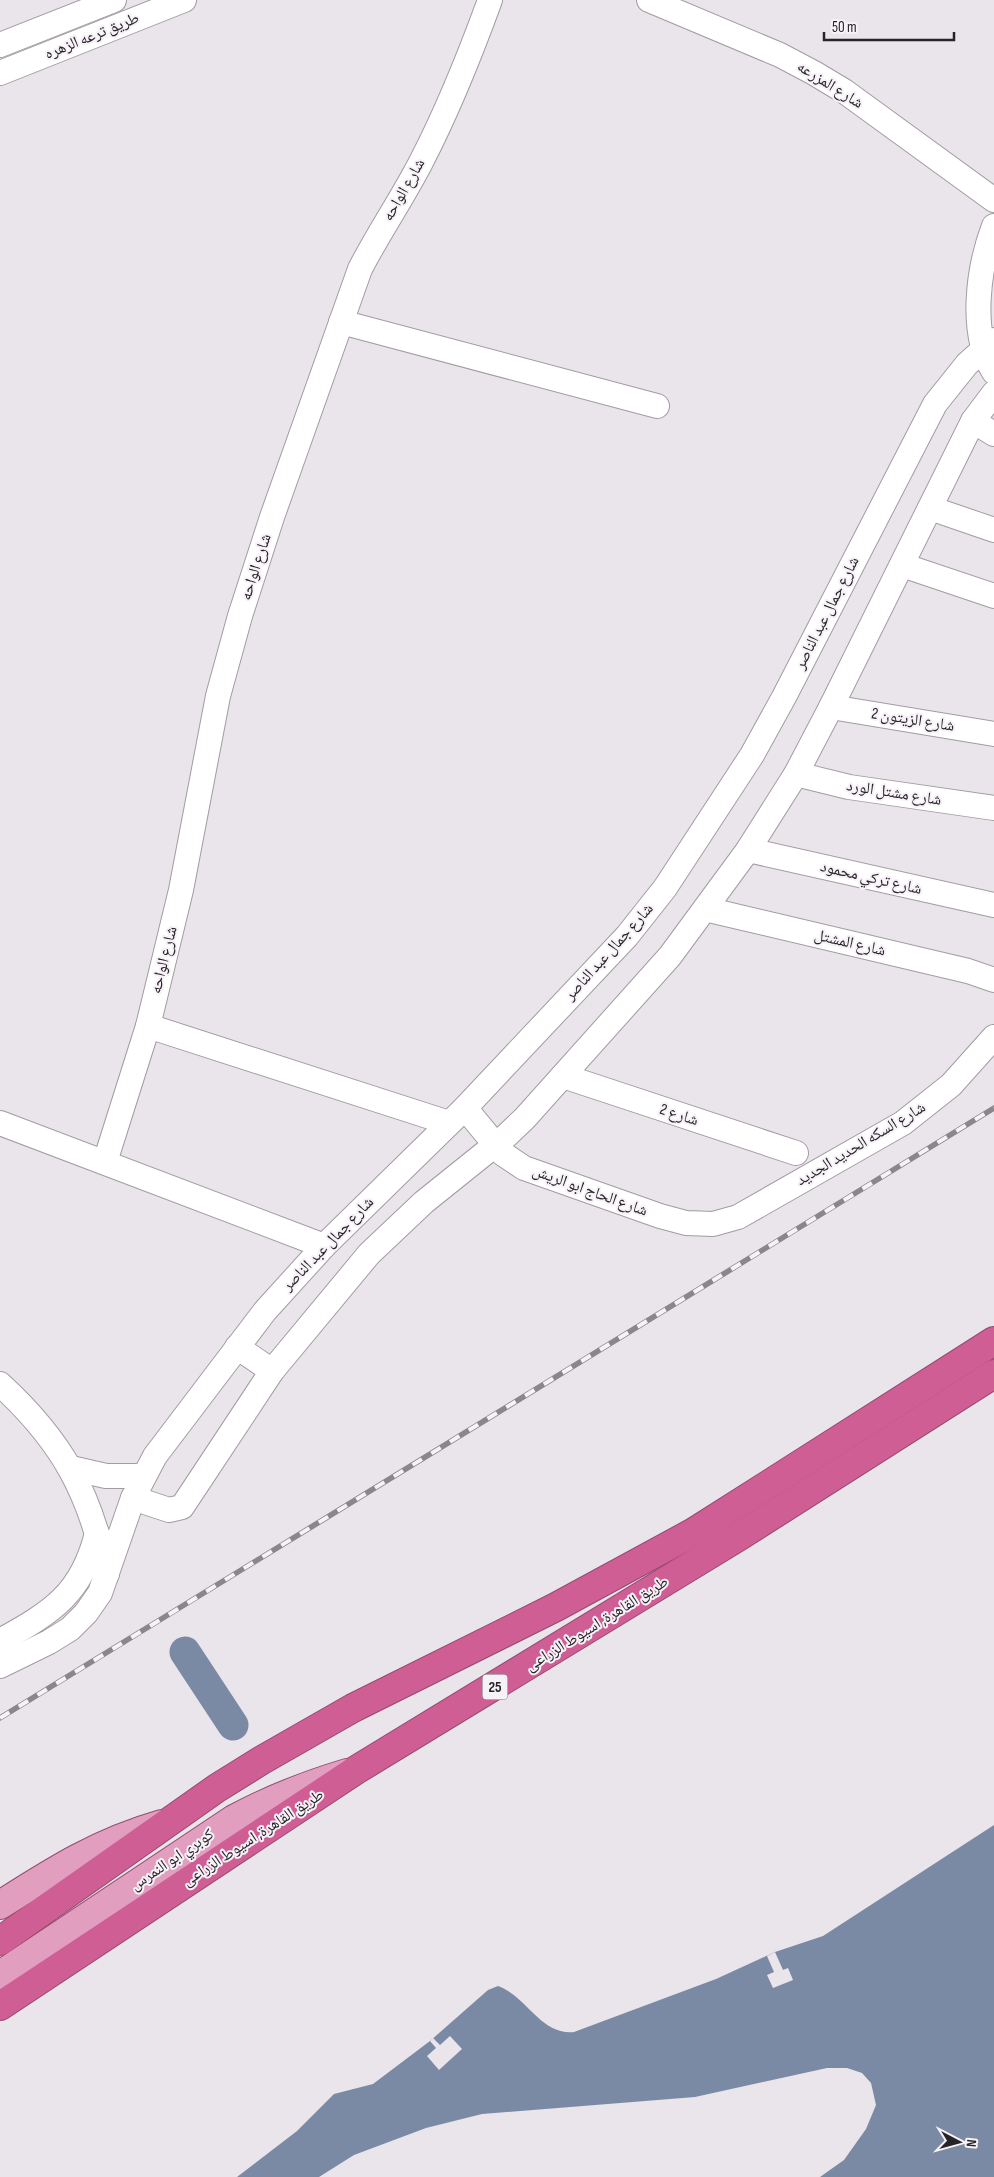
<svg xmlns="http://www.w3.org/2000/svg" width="994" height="2177" font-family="'Sofia Sans Condensed','Noto Naskh Arabic',sans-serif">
<rect width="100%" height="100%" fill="#eae4eb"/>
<!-- water -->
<path fill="#7b8aa4" d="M994 1825V2177H820L844 2160 866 2129 876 2105 871 2083 862 2073 847 2068H827L695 2097 482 2114 426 2128 354 2155 319 2177H237L297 2131 334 2094 373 2084 430 2041 488 1990 498 1986C528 1997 540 2035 574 2032L716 1979 775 1952 823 1936Z"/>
<!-- pier -->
<g fill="#eae4eb">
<polygon points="775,1952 783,1970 788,1968 793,1980 773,1988 767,1975 774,1972 767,1956"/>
<polygon points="450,2036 462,2049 439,2070 427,2056 436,2048 430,2041 433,2038 440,2045"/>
</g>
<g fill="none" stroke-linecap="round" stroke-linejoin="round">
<!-- river -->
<polyline stroke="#7b8aa4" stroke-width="31" points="185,1652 233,1725"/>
<!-- minor casing -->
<g stroke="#a29ca2" stroke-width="26">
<g id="minor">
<polyline points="649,0 780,55 814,73 844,91 994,200"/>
<polyline points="0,45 114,0"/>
<polyline points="0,73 184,0"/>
<path d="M994 226C978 268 969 333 994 372"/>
<polyline points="341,322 657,406"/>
<polyline points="973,421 994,434"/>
<polyline points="930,508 994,530"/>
<polyline points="902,565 994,596"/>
<polyline points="831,707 994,734"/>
<polyline points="796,774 849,787 994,808"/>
<polyline points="748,850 994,905"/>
<polyline points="705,909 968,971 994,980"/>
<polyline points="148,1026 449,1123"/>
<polyline points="563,1076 796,1153"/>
<polyline points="465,1108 503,1154 524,1168 660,1216 686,1223 713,1224 738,1217 903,1123 951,1085 994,1037"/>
<polyline points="0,1123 324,1246"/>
<path d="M105 1162 148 1026 181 890 218 696 240 616 272 517 360 269C379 232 402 199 421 162 448 110 470 55 490 0"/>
<polyline points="237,1347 272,1371"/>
<path d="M0 1384C62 1441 90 1492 107 1574"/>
<polyline points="71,1468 106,1476 144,1476"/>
<polyline points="133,1498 169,1510 182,1507 272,1371 369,1254 424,1202 505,1137 525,1118 670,956 748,850 796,774 831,707 973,421 994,393"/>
<path d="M0 1641C52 1612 82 1594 97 1533"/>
<polyline points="0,1666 49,1642 70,1629 86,1613 100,1593 133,1498 155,1456 265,1311 324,1246 465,1108 627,936 665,888 752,755 784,697 935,404 967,364 994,340"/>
</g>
</g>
<!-- major casing -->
<g stroke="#944a6e" stroke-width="30">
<g id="major">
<path d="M0 1905C55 1870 99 1842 162 1824"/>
<path d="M0 1975 234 1819C271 1799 307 1785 347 1773"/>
</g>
</g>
<!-- highway casing -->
<g stroke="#944a6e" stroke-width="30">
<g id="highway">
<polyline points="0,1941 217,1788 262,1760 353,1708 556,1607 694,1532 994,1341"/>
<polyline points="0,2006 356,1770 738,1537 994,1374"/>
</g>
</g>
<!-- minor -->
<use href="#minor" stroke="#fff" stroke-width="24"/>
<!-- major -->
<use href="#major" stroke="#e29ebf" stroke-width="28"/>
<!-- highway -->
<use href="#highway" stroke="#cf5e94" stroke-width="28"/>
<!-- rail casing -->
<g stroke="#8a868a" stroke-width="5.5">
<polyline id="rail" points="0,1718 994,1108"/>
</g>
<!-- rail -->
<use href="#rail" stroke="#f7f1f8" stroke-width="4" stroke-dasharray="11" stroke-linecap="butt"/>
</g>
<g text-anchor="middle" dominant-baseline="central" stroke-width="4" stroke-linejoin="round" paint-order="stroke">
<!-- shield labels -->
<rect fill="#f7f1f8" stroke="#656265" stroke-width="1" x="482.5" y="1674.5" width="25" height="25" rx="4"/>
<g font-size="15" font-weight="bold" fill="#262426">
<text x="495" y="1687">25</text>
</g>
<!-- street labels -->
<g font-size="16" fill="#262426" stroke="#f7f1f8">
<text transform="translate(92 36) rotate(-22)">طريق ترعه الزهره</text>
<text transform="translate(830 85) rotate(32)">شارع المزرعه</text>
<text transform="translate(404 190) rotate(-60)">شارع الواحه</text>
<text transform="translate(256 567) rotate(-72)">شارع الواحه</text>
<text transform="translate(827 613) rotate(-63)">شارع جمال عبد الناصر</text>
<text transform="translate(913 720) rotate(9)">شارع الزيتون 2</text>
<text transform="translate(894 793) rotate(9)">شارع مشتل الورد</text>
<text transform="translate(871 878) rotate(13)">شارع تركي محمود</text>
<text transform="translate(850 943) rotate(13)">شارع المشتل</text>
<text transform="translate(609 952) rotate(-48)">شارع جمال عبد الناصر</text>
<text transform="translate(164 960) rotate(-76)">شارع الواحه</text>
<text transform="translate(679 1115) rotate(18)">شارع 2</text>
<text transform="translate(861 1144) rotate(-31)">شارع السكه الحديد الجديد</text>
<text transform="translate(590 1191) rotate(20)">شارع الحاج ابو الريش</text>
<text transform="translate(328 1244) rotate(-46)">شارع جمال عبد الناصر</text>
<text transform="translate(597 1624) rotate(-32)">طريق القاهرة, اسيوط الزراعى</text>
<text transform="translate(253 1838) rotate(-33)">طريق القاهرة, اسيوط الزراعى</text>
<text transform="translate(172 1860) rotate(-34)">كوبري ابو النمرس</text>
</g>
</g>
<!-- north arrow -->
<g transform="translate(959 2142) rotate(96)" stroke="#f7f1f8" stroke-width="4" paint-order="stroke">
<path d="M0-4L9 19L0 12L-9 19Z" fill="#262426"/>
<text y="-8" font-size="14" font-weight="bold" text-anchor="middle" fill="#262426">N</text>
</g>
<!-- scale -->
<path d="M824 32v8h130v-8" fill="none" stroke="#262426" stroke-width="2.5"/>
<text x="832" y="32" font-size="15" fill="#262426" stroke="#f7f1f8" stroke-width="4" paint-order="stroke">50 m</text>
</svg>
